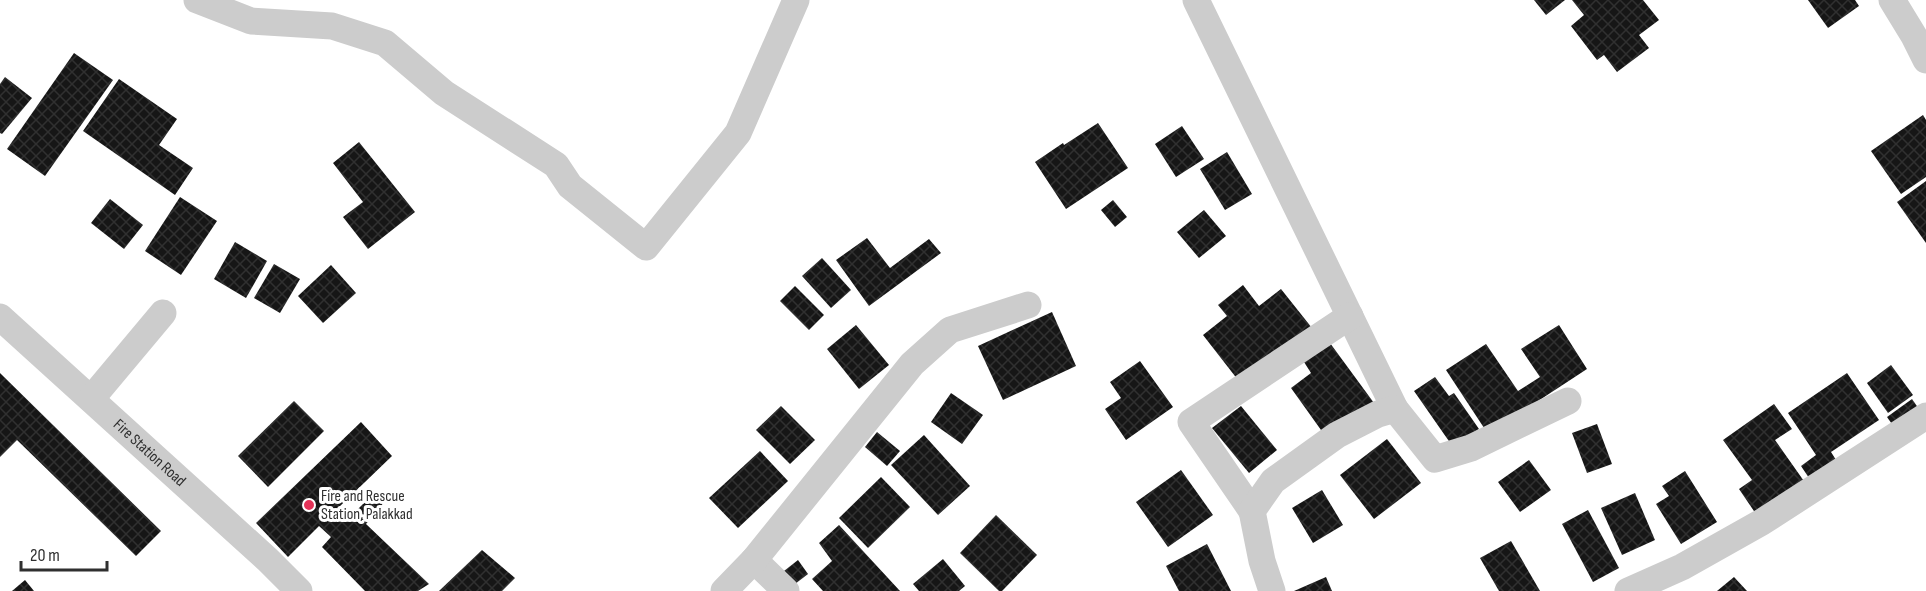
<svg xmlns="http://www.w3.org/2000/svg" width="1926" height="591" font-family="'Sofia Sans Condensed',sans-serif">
<defs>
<pattern id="building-cross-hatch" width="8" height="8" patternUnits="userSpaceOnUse" patternTransform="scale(1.5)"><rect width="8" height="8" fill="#161616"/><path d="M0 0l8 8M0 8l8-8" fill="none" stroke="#303030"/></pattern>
</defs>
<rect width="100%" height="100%" fill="#fff"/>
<!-- building -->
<g fill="url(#building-cross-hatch)">
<polygon points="1534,0 1565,0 1546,15"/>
<polygon points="1572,0 1643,0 1659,20 1639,35 1649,48 1617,72 1604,55 1597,60 1571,26 1584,15"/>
<polygon points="1808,0 1855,0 1859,6 1828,28"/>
<polygon points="74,53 113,80 45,176 7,149"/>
<polygon points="5,77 32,98 2,134 0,133 0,84"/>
<polygon points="119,79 177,119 159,145 193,168 175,195 83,131"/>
<polygon points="1923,115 1926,120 1926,177 1901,194 1871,151"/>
<polygon points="1098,123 1128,168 1066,209 1035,162 1063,143 1064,145"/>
<polygon points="1182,126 1204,159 1176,177 1155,144"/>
<polygon points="359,142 415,212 368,249 343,217 363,202 333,163"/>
<polygon points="1227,152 1252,194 1225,210 1200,169"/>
<polygon points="1926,181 1926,243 1897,202"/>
<polygon points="180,197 217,221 181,275 145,251"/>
<polygon points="110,199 143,225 124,249 91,223"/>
<polygon points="1113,200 1127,217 1115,227 1101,210"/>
<polygon points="1204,210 1226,236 1199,258 1177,232"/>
<polygon points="867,238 890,268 929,239 941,253 869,306 836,260"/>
<polygon points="235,242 267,261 246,298 214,279"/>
<polygon points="822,258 851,290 831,308 802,276"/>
<polygon points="274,264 300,279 280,313 254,298"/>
<polygon points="331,265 356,293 323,323 298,296"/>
<polygon points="1243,285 1259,306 1281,289 1312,328 1238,380 1203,335 1227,316 1218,305"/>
<polygon points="795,286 824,315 809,330 780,301"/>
<polygon points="1052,312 1076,366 1003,400 978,346"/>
<polygon points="856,325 889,365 859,389 827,349"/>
<polygon points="1559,325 1587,369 1488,434 1446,370 1486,344 1518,391 1540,377 1521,349"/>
<polygon points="1330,343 1374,403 1326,437 1291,388 1311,373 1304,362"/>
<polygon points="1140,361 1173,407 1126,440 1105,409 1121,398 1110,382"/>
<polygon points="1891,365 1913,395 1888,413 1867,383"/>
<polygon points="0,373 161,531 136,556 17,440 0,457"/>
<polygon points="1847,373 1879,420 1831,452 1838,463 1811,481 1801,466 1816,455 1788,413"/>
<polygon points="1435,377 1449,396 1454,393 1479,429 1453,447 1414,391"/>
<polygon points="951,393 983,415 962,444 931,422"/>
<polygon points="1912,399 1919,409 1894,427 1887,417"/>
<polygon points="294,401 324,431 268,487 238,456"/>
<polygon points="1774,404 1792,429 1775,440 1806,484 1758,517 1739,489 1752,480 1723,440"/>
<polygon points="781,406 815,440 790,464 756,430"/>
<polygon points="1241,406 1277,450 1249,473 1212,428"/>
<polygon points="361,422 392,456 338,508 346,521 376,491 385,501 366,524 429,584 418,591 365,591 322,547 331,537 319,526 288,557 256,523"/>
<polygon points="1597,424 1612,464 1587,473 1572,433"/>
<polygon points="877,432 900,451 887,466 865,447"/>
<polygon points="924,435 970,486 938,515 891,465"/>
<polygon points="1387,439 1421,483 1374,519 1340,475"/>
<polygon points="760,451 788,481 738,528 709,498"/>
<polygon points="1529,460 1551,490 1520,512 1498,482"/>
<polygon points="1181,470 1213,515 1168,547 1136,502"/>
<polygon points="1685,471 1717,522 1681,544 1656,504 1669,496 1662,486"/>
<polygon points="881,477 910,507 868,548 839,518"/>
<polygon points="1322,490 1343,525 1313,543 1292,508"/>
<polygon points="1635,493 1655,540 1622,555 1601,508"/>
<polygon points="1588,510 1619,568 1593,582 1562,524"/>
<polygon points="996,515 1037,555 1002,591 999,591 960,553"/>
<polygon points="839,525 900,591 823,591 812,579 832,561 819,543"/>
<polygon points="1511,541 1540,591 1499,591 1480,558"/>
<polygon points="1207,544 1231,591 1179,591 1166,566"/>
<polygon points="482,550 515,578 502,591 439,591"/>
<polygon points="943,559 965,586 959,591 919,591 913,584"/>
<polygon points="798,560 808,574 795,584 784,571"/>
<polygon points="1326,577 1332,591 1294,591"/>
<polygon points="1734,577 1747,591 1717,591"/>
<polygon points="25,580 34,591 12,591"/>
</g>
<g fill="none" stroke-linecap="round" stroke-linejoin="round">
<!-- minor -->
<g stroke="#ccc" stroke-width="27">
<polyline points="197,0 251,21 332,26 385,43 444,93 556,165 570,186 646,247 738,133 796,0"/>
<polyline points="1196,0 1395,409"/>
<polyline points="1892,0 1914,36 1926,60"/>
<path id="s1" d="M0 317 268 560 299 591"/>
<polyline points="91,399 163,313"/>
<polyline points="1252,511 1191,422 1350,316"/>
<polyline points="754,560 786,591"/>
<polyline points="724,591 754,560 912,364 950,330 1028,305"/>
<polyline points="1272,591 1262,561 1252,511 1273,481 1337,435 1378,414 1395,409 1435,459 1471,448 1568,401"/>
<polyline points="1628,591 1682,567 1762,522 1926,416"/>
</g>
</g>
<!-- markers -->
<circle fill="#e43358" stroke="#fff" stroke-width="2" cx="309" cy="505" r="6"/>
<g text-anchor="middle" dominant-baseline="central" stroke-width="6" stroke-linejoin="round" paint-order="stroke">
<!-- street labels -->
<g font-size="16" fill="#2f2f2f" stroke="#fff">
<text stroke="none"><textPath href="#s1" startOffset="202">Fire Station Road</textPath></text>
</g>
<!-- poi labels -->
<g font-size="16" fill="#2f2f2f" stroke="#fff" text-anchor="start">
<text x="321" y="496">Fire and Rescue<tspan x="321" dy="18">Station, Palakkad</tspan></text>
</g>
</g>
<!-- scale -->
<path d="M21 561v9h86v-9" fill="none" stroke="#2f2f2f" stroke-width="3"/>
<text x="30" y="561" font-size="18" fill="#2f2f2f" stroke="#ffffff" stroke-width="4.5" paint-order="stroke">20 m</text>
</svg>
